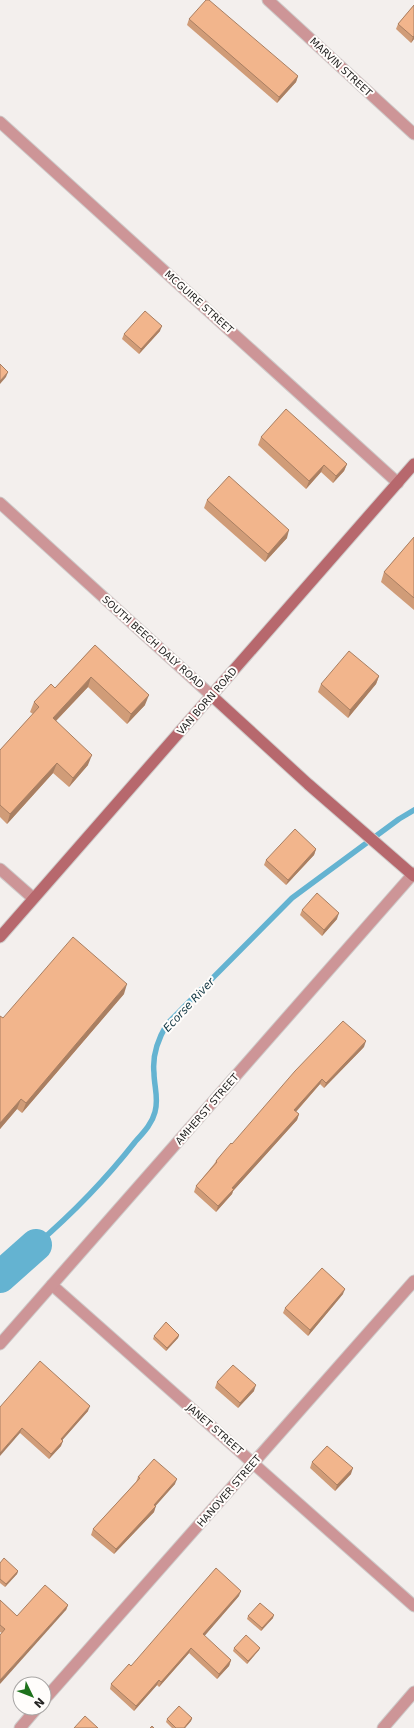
<svg xmlns="http://www.w3.org/2000/svg" width="414" height="1728" font-family="'DejaVu Sans',sans-serif">
<rect width="100%" height="100%" fill="#f3efed"/>
<g fill="none" stroke-linecap="round" stroke-linejoin="round">
<!-- stream -->
<path stroke="#64b3d1" stroke-width="5.5" d="M36 1245C72 1214 106 1179 135 1142 143 1133 152 1124 155 1112 159 1099 154 1086 154 1073 152 1055 158 1039 167 1024L292 898 399 819 414 810"/>
<!-- river -->
<polyline stroke="#64b3d1" stroke-width="32" points="0,1277 36,1245"/>
<!-- minor casing -->
<g stroke="#cecac9" stroke-width="13">
<g id="minor">
<polyline points="268,0 414,134"/>
<polyline points="0,122 398,483"/>
<polyline points="0,869 33,898"/>
<polyline points="52,1285 414,1606"/>
<polyline points="0,1344 414,873"/>
<polyline points="44,1700 414,1281"/>
<polyline points="20,1728 37,1708"/>
<polyline points="383,1728 414,1692"/>
</g>
</g>
<!-- tertiary casing -->
<g stroke="#cecac9" stroke-width="13">
<polyline id="tertiary" points="0,503 212,696"/>
</g>
<!-- secondary casing -->
<g stroke="#cecac9" stroke-width="13">
<g id="secondary">
<polyline points="212,696 308,784 414,876"/>
<polyline points="0,937 414,464"/>
</g>
</g>
<!-- minor -->
<use href="#minor" stroke="#cd9597" stroke-width="11"/>
<!-- tertiary -->
<use href="#tertiary" stroke="#cd9597" stroke-width="11"/>
<!-- secondary -->
<use href="#secondary" stroke="#b7686d" stroke-width="11"/>
</g>
<!-- wall -->
<g fill="#d09c78">
<polygon points="414,5 414,39 411,43 396,29 398,24"/>
<polygon points="189,19 298,76 296,82 277,103 187,25"/>
<polygon points="160,331 139,354 122,339 124,334"/>
<polygon points="261,437 347,464 344,471 333,483 321,472 306,489 258,445"/>
<polygon points="207,500 287,538 265,562 204,508"/>
<polygon points="414,537 414,610 381,582 384,572"/>
<polygon points="95,645 145,705 127,724 88,687 56,721 88,765 69,787 53,773 7,824 0,817 0,750 33,714 30,712 34,702 55,688"/>
<polygon points="379,676 376,684 348,718 318,692 321,684"/>
<polygon points="316,849 314,855 286,885 264,865 266,860"/>
<polygon points="302,910 337,919 322,936 300,915"/>
<polygon points="124,994 22,1113 17,1109 0,1129 0,1016 3,1018"/>
<polygon points="364,1047 324,1088 320,1084 296,1112 299,1114 297,1120 233,1191 232,1194 216,1212 194,1192 196,1186 214,1164 216,1161 232,1144"/>
<polygon points="343,1294 308,1336 283,1313 285,1308"/>
<polygon points="179,1335 178,1338 166,1351 153,1339 154,1336"/>
<polygon points="217,1382 254,1391 238,1408 215,1388"/>
<polygon points="0,1407 88,1411 62,1440 61,1446 49,1459 20,1433"/>
<polygon points="312,1462 351,1474 335,1491 310,1468"/>
<polygon points="138,1477 175,1484 155,1506 154,1512 114,1554 91,1535 93,1529 136,1482"/>
<polygon points="0,1563 18,1571 17,1574 5,1587 0,1583"/>
<polygon points="239,1596 204,1636 231,1660 229,1666 217,1679 189,1653 159,1687 157,1685 134,1711 110,1689 111,1684 131,1666"/>
<polygon points="0,1600 17,1616 68,1605 66,1610 2,1633 0,1632"/>
<polygon points="248,1616 273,1618 261,1631 247,1619"/>
<polygon points="234,1648 259,1650 247,1664 233,1651"/>
<polygon points="192,1718 191,1721 185,1728 172,1728 166,1722 167,1719"/>
</g>
<!-- shaded-wall -->
<g fill="#a97f62">
<polygon points="414,36 414,39 411,43 413,37"/>
<polygon points="298,76 296,82 277,103 279,97"/>
<polygon points="162,326 160,331 139,354 141,349"/>
<polygon points="8,372 6,377 0,384 0,381"/>
<polygon points="347,464 344,471 333,483 336,476"/>
<polygon points="324,465 321,472 306,489 309,481"/>
<polygon points="289,530 287,538 265,562 268,554"/>
<polygon points="379,676 376,684 348,718 350,710"/>
<polygon points="91,677 88,687 49,728 53,718"/>
<polygon points="149,695 145,705 127,724 131,714"/>
<polygon points="92,755 88,765 69,787 73,778"/>
<polygon points="57,763 53,773 7,824 10,814"/>
<polygon points="316,849 314,855 286,885 288,880"/>
<polygon points="339,913 337,919 322,936 324,930"/>
<polygon points="127,984 124,994 22,1113 26,1103"/>
<polygon points="366,1041 364,1047 324,1088 326,1083"/>
<polygon points="322,1079 320,1084 292,1116 294,1110"/>
<polygon points="21,1099 17,1109 0,1129 0,1123"/>
<polygon points="299,1114 297,1120 233,1191 232,1194 216,1212 218,1206 232,1188"/>
<polygon points="345,1289 343,1294 308,1336 310,1330"/>
<polygon points="179,1335 178,1338 166,1351 167,1348"/>
<polygon points="256,1385 254,1391 238,1408 240,1403"/>
<polygon points="90,1406 88,1411 59,1444 61,1439"/>
<polygon points="22,1428 20,1433 0,1456 0,1453"/>
<polygon points="63,1441 61,1446 49,1459 51,1454"/>
<polygon points="353,1468 351,1474 335,1491 337,1485"/>
<polygon points="177,1479 175,1484 152,1510 154,1505"/>
<polygon points="156,1506 154,1512 114,1554 116,1549"/>
<polygon points="18,1571 17,1574 5,1587 6,1584"/>
<polygon points="241,1591 239,1596 201,1640 203,1634"/>
<polygon points="68,1605 66,1610 0,1684 0,1680"/>
<polygon points="274,1615 273,1618 261,1631 262,1628"/>
<polygon points="191,1648 189,1653 159,1687 161,1682"/>
<polygon points="260,1648 259,1650 247,1664 248,1661"/>
<polygon points="231,1660 229,1666 217,1679 219,1674"/>
<polygon points="159,1680 157,1685 134,1711 136,1706"/>
<polygon points="192,1718 191,1721 185,1728 184,1728"/>
</g>
<!-- building -->
<g fill="#f2b58c" stroke="#a97f62">
<polygon points="206,0 209,0 298,76 279,97 189,19"/>
<polygon points="414,5 414,36 413,37 398,24"/>
<polygon points="145,311 162,326 141,349 124,334"/>
<polygon points="0,364 8,372 0,381"/>
<polygon points="286,409 347,464 336,476 324,465 309,481 261,437"/>
<polygon points="229,476 289,530 268,554 207,500"/>
<polygon points="414,537 414,598 384,572"/>
<polygon points="95,645 149,695 131,714 91,677 53,718 92,755 73,778 57,763 10,814 0,805 0,750 39,707 34,702 51,684 55,688"/>
<polygon points="349,651 379,676 350,710 321,684"/>
<polygon points="295,829 316,849 288,880 266,860"/>
<polygon points="317,893 339,913 324,930 302,910"/>
<polygon points="73,937 127,984 26,1103 21,1099 0,1123 0,1016 3,1018"/>
<polygon points="343,1021 366,1041 326,1083 322,1079 294,1110 299,1114 232,1188 234,1189 218,1206 196,1186 217,1162 216,1161 231,1143 232,1144 295,1071"/>
<polygon points="322,1268 345,1289 310,1330 285,1308"/>
<polygon points="166,1322 179,1335 167,1348 154,1336"/>
<polygon points="40,1361 90,1406 61,1439 63,1441 51,1454 22,1428 0,1453 0,1407"/>
<polygon points="233,1365 256,1385 240,1403 217,1382"/>
<polygon points="327,1446 353,1468 337,1485 312,1462"/>
<polygon points="154,1459 177,1479 154,1505 156,1506 116,1549 93,1529 140,1478 138,1477"/>
<polygon points="4,1558 18,1571 6,1584 0,1579 0,1563"/>
<polygon points="216,1568 241,1591 203,1634 231,1660 219,1674 191,1648 161,1682 159,1680 136,1706 111,1684 129,1664 131,1666"/>
<polygon points="45,1585 68,1605 0,1680 0,1635 5,1629 0,1625 0,1600 17,1616"/>
<polygon points="260,1603 274,1615 262,1628 248,1616"/>
<polygon points="246,1635 260,1648 248,1661 234,1648"/>
<polygon points="179,1706 192,1718 184,1728 176,1728 167,1719"/>
<polygon points="85,1716 98,1728 74,1728"/>
<polygon points="152,1726 154,1728 150,1728"/>
</g>
<g text-anchor="middle" dominant-baseline="central" stroke-width="4" stroke-linejoin="round" paint-order="stroke">
<!-- street labels -->
<g font-size="10" fill="#252423" stroke="#fffdfb">
<text transform="translate(341 67) rotate(43)">MARVIN STREET</text>
<text transform="translate(199 302) rotate(42)">MCGUIRE STREET</text>
<text transform="translate(153 642) rotate(42)">SOUTH BEECH DALY ROAD</text>
<text transform="translate(207 701) rotate(-49)">VAN BORN ROAD</text>
<text transform="translate(207 1109) rotate(-49)">AMHERST STREET</text>
<text transform="translate(215 1429) rotate(41)">JANET STREET</text>
<text transform="translate(229 1491) rotate(-49)">HANOVER STREET</text>
</g>
<!-- water labels -->
<g font-size="11" font-style="italic" fill="#0b313e" stroke="#fffdfb">
<text transform="translate(189 1005) rotate(-47)">Ecorse River</text>
</g>
</g>
<!-- north arrow -->
<g transform="translate(32 1696) rotate(133)"><circle r="19" fill="#fffdfb" stroke="#a8a6a5"/>
<path d="M0-3L7 15L0 10L-7 15Z" fill="#1d711b"/>
<text y="-6" font-size="11" font-weight="bold" text-anchor="middle" fill="#252423">N</text>
</g>
</svg>
